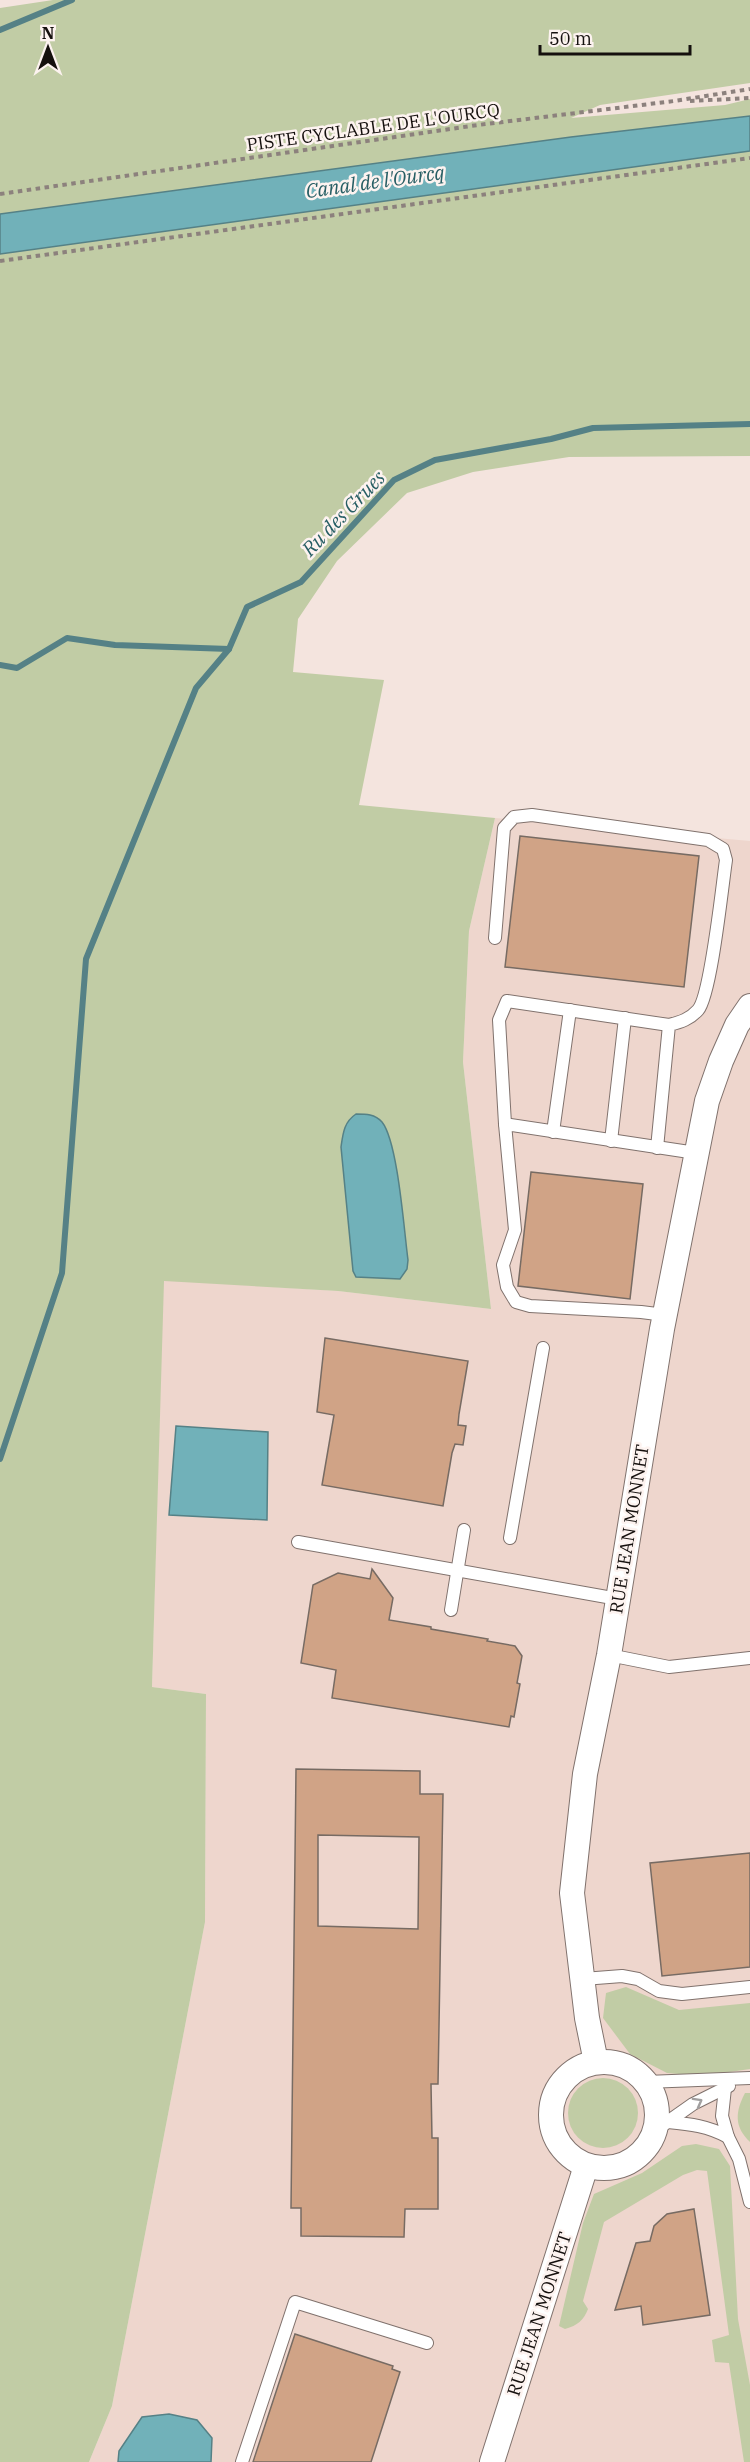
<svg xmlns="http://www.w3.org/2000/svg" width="750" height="2462" font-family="'IBM Plex Serif',serif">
<rect width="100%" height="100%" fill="#f4e4de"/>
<!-- built -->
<polygon fill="#eed6cd" points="495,818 750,841 750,2462 89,2462 112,2406 205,1922 206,1694 152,1687 163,1280 338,1291 491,1309 463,1062 469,931"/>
<!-- green -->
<g fill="#c1cca5">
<polygon points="53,0 750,0 750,83 600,105 571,118 725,105 750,99 750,116 571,137 0,214 0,8"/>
<polygon points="750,151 750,456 569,457 473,472 407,493 337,561 298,619 293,672 384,680 359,805 495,818 469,931 463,1062 491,1309 338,1291 164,1281 152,1687 206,1694 205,1922 112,2406 89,2462 0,2462 0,254"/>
<polygon points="626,1987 679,2010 750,2003 750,2069 702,2076 667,2073 630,2054 603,2018 606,1993"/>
<circle cx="603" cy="2113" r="35"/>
<path d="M745 2093H750V2142C734 2127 735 2112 745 2093Z"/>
<path d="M696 2144 719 2149 730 2166 738 2319 750 2385V2462H744L729 2363 715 2362 712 2340 729 2335 707 2171 697 2170 683 2175 604 2222 583 2301 588 2309C583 2321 578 2325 565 2329L559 2326 583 2223 594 2194 642 2173 682 2146Z"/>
</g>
<!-- water -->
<g fill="#71b1b9" stroke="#558186" stroke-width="1.5">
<polygon points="750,116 750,151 0,254 0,214 571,137"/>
<path d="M356 1114C366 1114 375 1114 382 1122 398 1142 404 1231 408 1260L407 1269 400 1279 356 1277 353 1271 341 1147C343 1133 344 1122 356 1114Z"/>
<polygon points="176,1426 268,1432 267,1520 169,1515"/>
<polygon points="169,2414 197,2420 212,2438 211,2462 118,2462 119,2451 142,2417"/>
</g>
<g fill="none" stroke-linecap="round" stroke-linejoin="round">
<!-- stream -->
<g stroke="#558186" stroke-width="6">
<polyline points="0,30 72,0"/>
<polyline points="0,665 17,668 67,638 115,645 229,649"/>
<polyline points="0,1459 62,1273 86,959 196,688 229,649 247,607 301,582 394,480 435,460 551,439 593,428 750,424"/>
</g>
</g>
<!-- building -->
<g fill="#d0a386" stroke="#776b63" stroke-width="1.5" fill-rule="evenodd">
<polygon points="520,836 699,856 684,987 505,967"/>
<polygon points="531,1172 643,1184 630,1299 518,1286"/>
<polygon points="325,1338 468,1361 459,1414 458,1425 466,1426 463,1445 455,1444 452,1453 443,1506 322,1485 334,1415 317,1412"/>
<polygon points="372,1569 393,1598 389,1620 431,1627 431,1629 488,1639 487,1641 515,1646 522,1656 517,1683 520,1684 514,1717 511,1716 509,1727 332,1698 336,1670 301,1663 313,1585 338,1573 370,1579"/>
<path d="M296 1769 420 1771V1794H443L438 2084H431L432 2138H438V2209H405L404 2237 301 2236V2208H291ZM318 1835 419 1837 418 1929 318 1926Z"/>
<polygon points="750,1853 750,1967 662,1976 650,1863"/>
<polygon points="694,2209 710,2315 643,2325 641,2306 615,2310 636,2243 650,2241 654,2226 667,2214"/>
<polygon points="295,2334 393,2366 392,2369 400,2372 371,2462 253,2462"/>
</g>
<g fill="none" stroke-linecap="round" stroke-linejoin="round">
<!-- service casing -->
<g stroke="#80726d" stroke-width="14">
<g id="service">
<path d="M495 938 504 828 514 817 532 815 708 840 723 849 726 860C722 887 711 995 698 1010 690 1019 681 1022 669 1025L657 1148"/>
<polyline points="505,1124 499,1020 507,1001 669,1025"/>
<polyline points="553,1132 570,1010"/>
<polyline points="611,1141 625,1018"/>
<polyline points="665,1315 641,1312 530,1306 516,1302 507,1287 503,1265 515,1230 505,1124 696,1153"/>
<polyline points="510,1538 543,1348"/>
<polyline points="298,1542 618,1599"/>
<polyline points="451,1610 464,1530"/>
<polyline points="609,1655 669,1667 750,1658"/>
<polyline points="583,1979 622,1976 638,1979 659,1991 682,1994 750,1987"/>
<polyline points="646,2082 750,2078"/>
<path d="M668 2122C690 2124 708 2126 728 2137L722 2116 725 2088"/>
<polyline points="656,2130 693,2104 729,2086"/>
<polyline points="728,2137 739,2159 750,2202"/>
<polyline points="242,2462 295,2302 427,2343"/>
</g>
</g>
<!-- minor casing -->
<g stroke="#80726d" stroke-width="26">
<g id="minor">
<circle cx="604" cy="2115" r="53"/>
<polyline points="596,2062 587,2018 572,1893 585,1774 609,1655 662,1329 707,1101 721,1061 737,1025 750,1006"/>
<polyline points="492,2462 586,2166"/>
</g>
</g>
<!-- path -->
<g stroke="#8c817d" stroke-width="4" stroke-dasharray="4.5 4.5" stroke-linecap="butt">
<polyline points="690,101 750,98"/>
<polyline points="0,194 478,125 674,101 750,89"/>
<polyline points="0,261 750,158"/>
</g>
<!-- service -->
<use href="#service" stroke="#fff" stroke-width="12"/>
<!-- minor -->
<use href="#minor" stroke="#fff" stroke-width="24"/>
</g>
<!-- one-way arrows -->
<defs><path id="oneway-chevron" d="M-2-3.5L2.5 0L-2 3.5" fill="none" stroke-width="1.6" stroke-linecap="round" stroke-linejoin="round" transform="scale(1.5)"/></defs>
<use stroke="#a19f9f" href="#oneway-chevron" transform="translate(698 2102) rotate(-29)"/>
<g text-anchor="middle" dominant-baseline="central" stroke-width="5" stroke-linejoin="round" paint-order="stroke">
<!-- street labels -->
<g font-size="18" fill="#15100e" stroke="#fdf3f0">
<text transform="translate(373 127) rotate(-8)">PISTE CYCLABLE DE L'OURCQ</text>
<text transform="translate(629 1529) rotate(-81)">RUE JEAN MONNET</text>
<text transform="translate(539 2314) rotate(-72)">RUE JEAN MONNET</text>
</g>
<!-- water labels -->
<g font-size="20" font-style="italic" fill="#275e64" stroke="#fdf3f0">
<text transform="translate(375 181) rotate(-8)">Canal de l'Ourcq</text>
<text transform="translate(343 513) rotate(-46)">Ru des Grues</text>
</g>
</g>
<!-- north arrow -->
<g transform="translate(48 48)" stroke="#fdf3f0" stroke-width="4.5" paint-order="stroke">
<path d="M0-4.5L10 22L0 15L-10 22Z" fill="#15100e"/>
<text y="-9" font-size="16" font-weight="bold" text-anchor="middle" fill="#15100e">N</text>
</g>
<!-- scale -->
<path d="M540 45v9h150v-9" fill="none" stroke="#15100e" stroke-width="3"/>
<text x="549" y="45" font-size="18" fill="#15100e" stroke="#fdf3f0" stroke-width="4.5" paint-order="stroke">50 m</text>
</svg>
